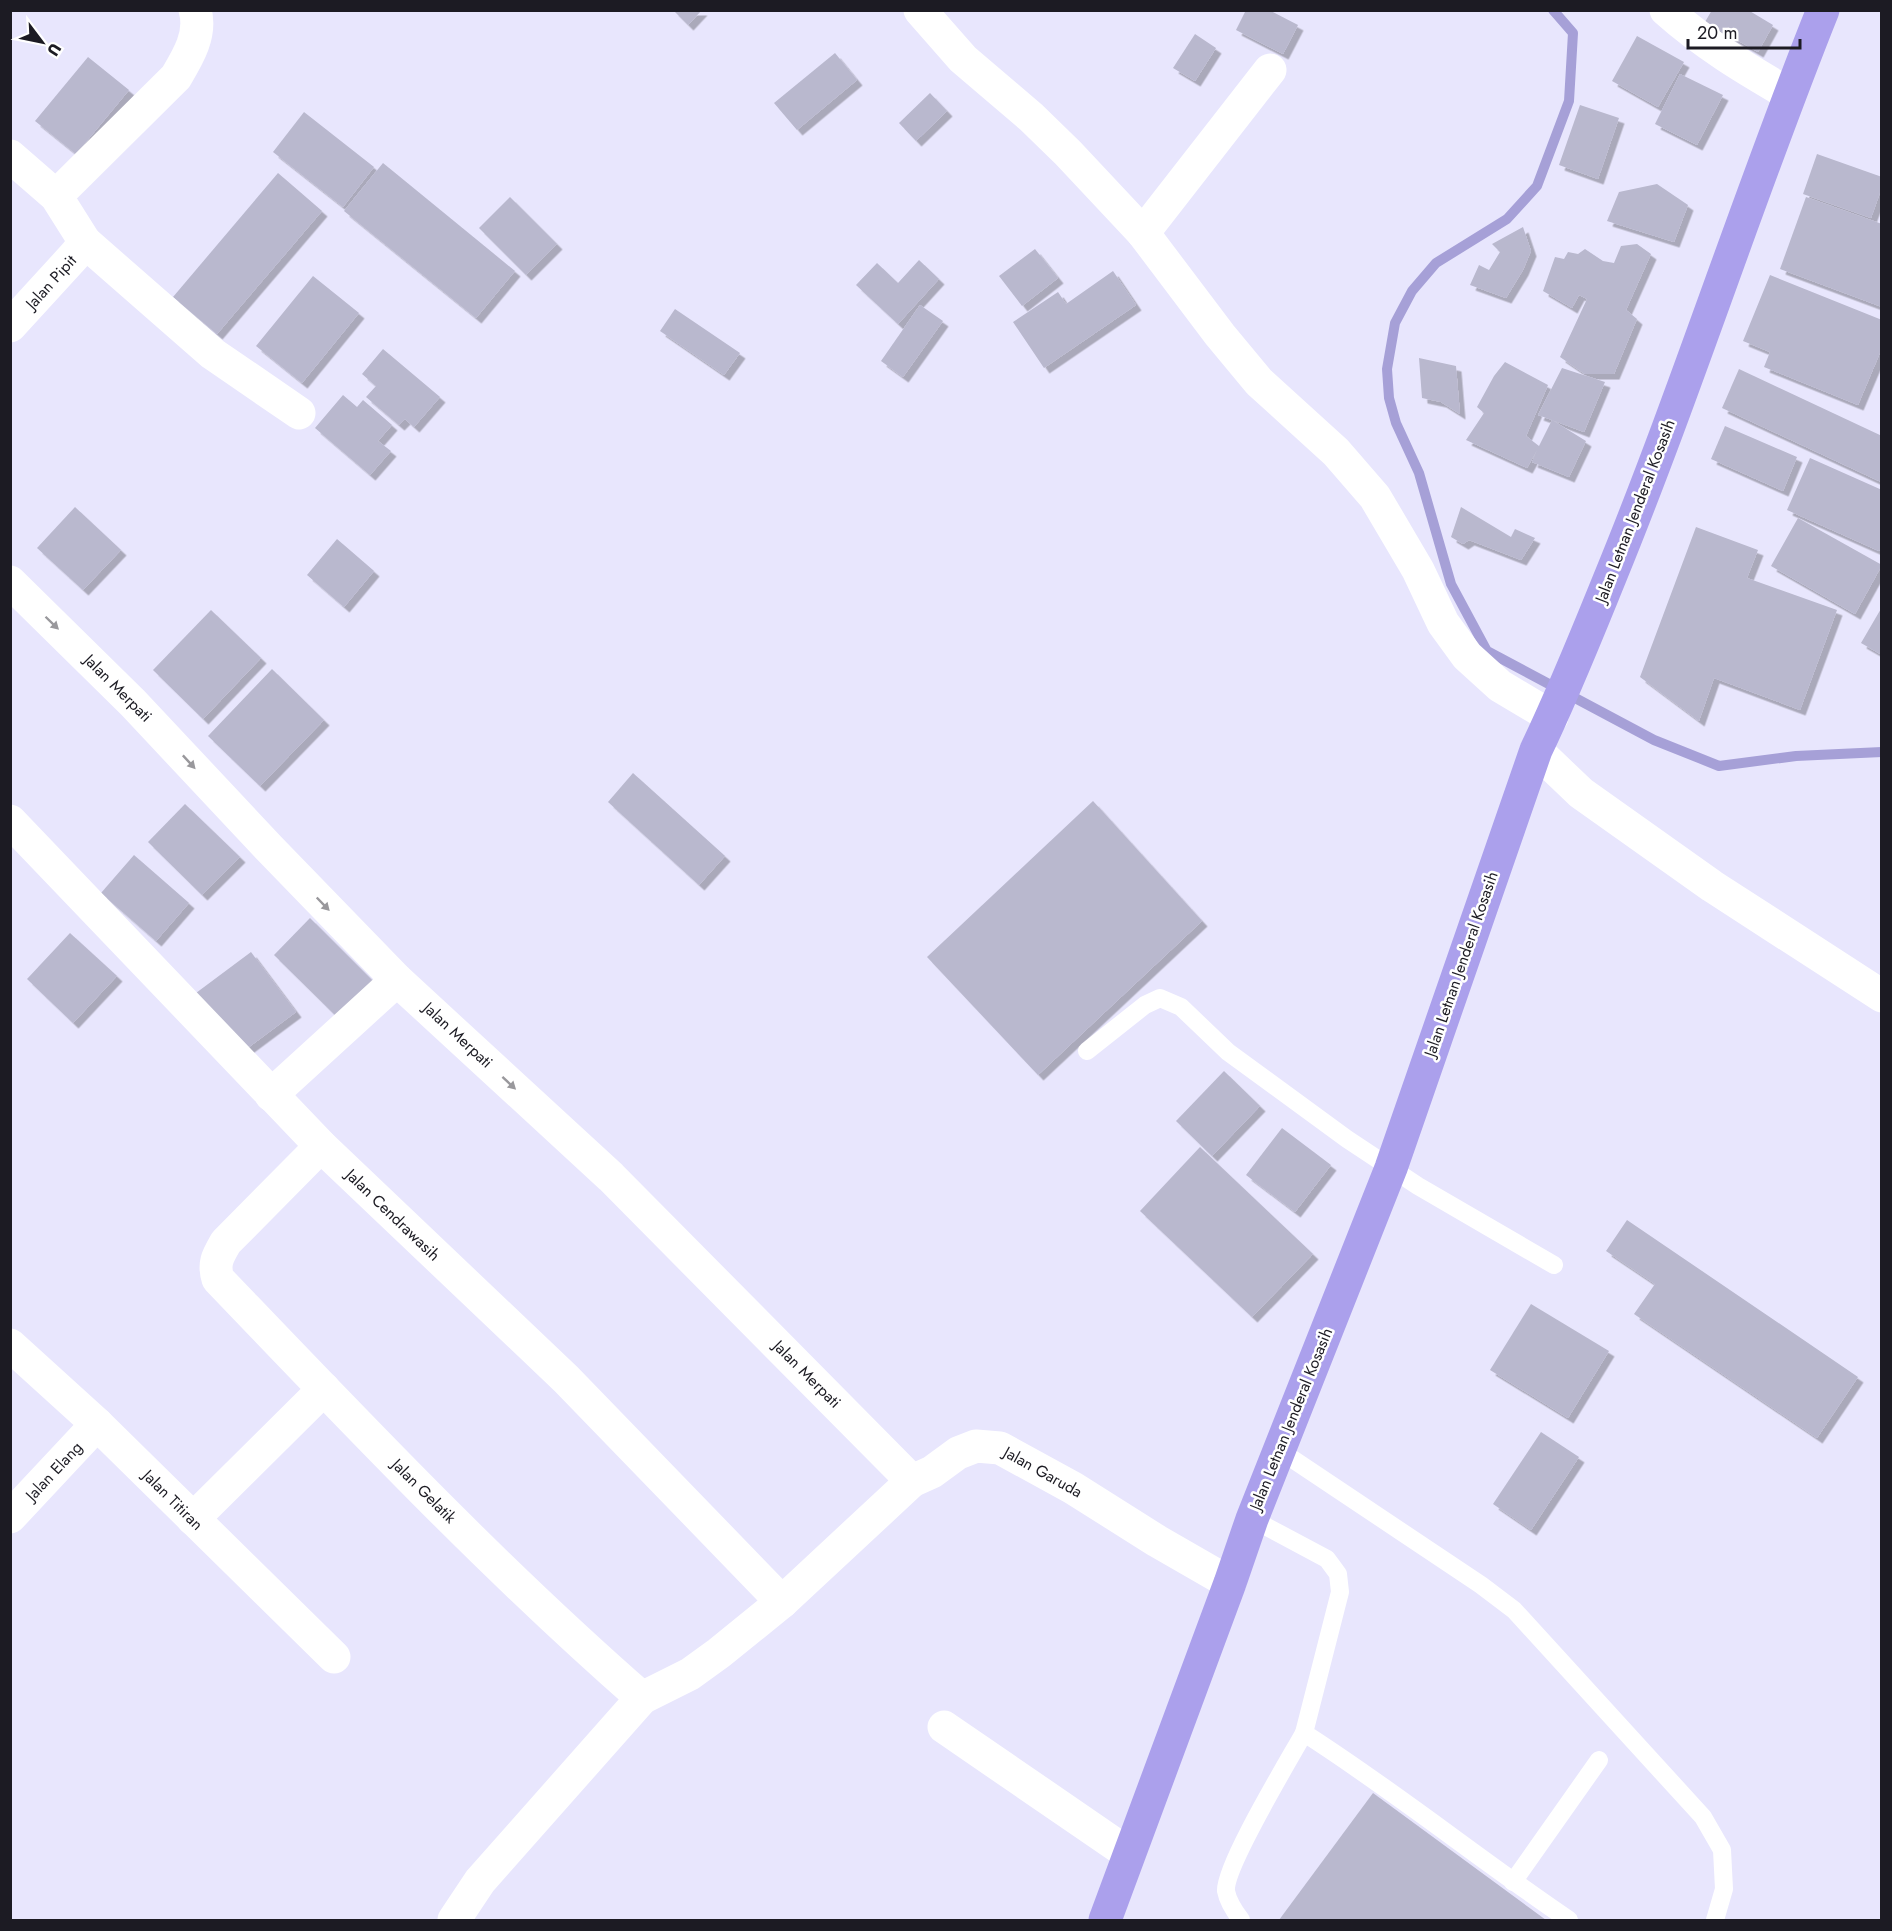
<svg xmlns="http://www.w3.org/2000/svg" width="1892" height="1931" font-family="Jost,sans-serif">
<defs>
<filter id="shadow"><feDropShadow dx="5.5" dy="5.5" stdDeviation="0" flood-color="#0004"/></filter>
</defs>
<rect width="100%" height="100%" fill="#e8e6fd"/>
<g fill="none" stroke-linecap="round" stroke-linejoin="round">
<!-- stream -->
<polyline stroke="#a6a0d7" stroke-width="10" points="1553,10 1573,33 1569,101 1537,186 1507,219 1436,263 1412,291 1395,323 1387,369 1389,398 1396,423 1419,473 1451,584 1487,651 1654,740 1719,766 1796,756 1882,752"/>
</g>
<!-- building -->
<g fill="#b9b8ce" filter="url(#shadow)">
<polygon points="673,10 702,10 688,25"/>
<polygon points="1246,10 1269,10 1298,25 1283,54 1236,30"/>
<polygon points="1712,10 1748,10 1773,25 1758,52 1705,22"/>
<polygon points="1195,34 1216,48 1195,81 1173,68"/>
<polygon points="1637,36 1684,62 1658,107 1612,81"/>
<polygon points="835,53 857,80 797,130 774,103"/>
<polygon points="88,57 129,90 76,154 35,121"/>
<polygon points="1680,74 1723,95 1697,145 1655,124"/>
<polygon points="930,93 947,111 916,141 899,123"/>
<polygon points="1580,105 1619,118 1598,179 1559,165"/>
<polygon points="304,112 374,167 343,207 273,152"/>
<polygon points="1817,154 1882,177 1882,187 1871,218 1803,194"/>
<polygon points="383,163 515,271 476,318 344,211"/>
<polygon points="278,173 322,211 217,334 173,297"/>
<polygon points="1657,184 1688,205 1674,242 1607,221 1619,192"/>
<polygon points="510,197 557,244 526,275 479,228"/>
<polygon points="1806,197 1882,224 1882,307 1780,269"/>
<polygon points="1523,227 1531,251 1523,270 1506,298 1470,285 1479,265 1489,270 1500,252 1492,244"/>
<polygon points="1637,244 1651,254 1626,310 1637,319 1614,374 1585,374 1560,357 1587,299 1579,295 1572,308 1543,291 1555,257 1564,259 1568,252 1578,254 1585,249 1603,261 1614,263 1621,246"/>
<polygon points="1035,249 1058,278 1022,306 999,276"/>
<polygon points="919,260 939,279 898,324 856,285 877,263 898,283"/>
<polygon points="1113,271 1136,305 1044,368 1013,322 1058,292 1066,304"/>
<polygon points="1770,275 1882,320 1882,348 1858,405 1764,367 1770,352 1743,341"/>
<polygon points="313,276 359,313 302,383 256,346"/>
<polygon points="920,305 943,321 903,377 881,361"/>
<polygon points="675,309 740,353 724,375 660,331"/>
<polygon points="383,349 440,397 414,427 405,419 399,425 366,397 376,386 362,374"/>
<polygon points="1419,358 1456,366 1460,414 1441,402 1422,398"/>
<polygon points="1505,362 1548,385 1526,436 1539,446 1552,420 1538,415 1562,368 1605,382 1584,432 1552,420 1586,441 1569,477 1532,462 1537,450 1527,468 1466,440 1484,413 1477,407 1494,376"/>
<polygon points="1739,369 1882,436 1881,482 1722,408"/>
<polygon points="343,395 357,407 363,400 392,425 378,441 391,451 370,475 315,428"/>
<polygon points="1725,426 1797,457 1783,491 1711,459"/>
<polygon points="1810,458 1882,490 1882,546 1879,551 1787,510"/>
<polygon points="75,507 121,550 83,590 37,548"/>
<polygon points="1461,507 1511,537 1515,529 1535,538 1521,560 1469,540 1463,544 1451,537"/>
<polygon points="1798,518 1882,565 1855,614 1771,566"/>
<polygon points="1696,527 1758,550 1747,578 1837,610 1800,710 1714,678 1699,721 1640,677"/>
<polygon points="337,539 374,571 344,607 307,575"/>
<polygon points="1882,607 1882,655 1861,643"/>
<polygon points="211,610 261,658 203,719 153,670"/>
<polygon points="272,669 324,720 260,786 208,736"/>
<polygon points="633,773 725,856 699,885 608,802"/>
<polygon points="1093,801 1202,921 1038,1075 927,957"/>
<polygon points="185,804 240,857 202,895 148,842"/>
<polygon points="134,855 189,903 156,941 101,893"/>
<polygon points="310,918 372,980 336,1016 274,955"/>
<polygon points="70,933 117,976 73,1023 27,979"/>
<polygon points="251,952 296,1012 241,1053 196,993"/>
<polygon points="1224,1071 1260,1106 1212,1156 1176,1121"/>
<polygon points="1282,1128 1331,1165 1295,1212 1246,1175"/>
<polygon points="1200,1147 1313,1254 1252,1317 1140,1211"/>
<polygon points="1627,1220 1858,1377 1817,1438 1634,1314 1655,1284 1606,1251"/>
<polygon points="1531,1304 1609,1351 1568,1418 1490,1370"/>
<polygon points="1541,1432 1579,1457 1531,1530 1493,1504"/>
<polygon points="1373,1793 1546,1920 1279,1920"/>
</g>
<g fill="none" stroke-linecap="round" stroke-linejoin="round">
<!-- service -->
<g stroke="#fff" stroke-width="18">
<polyline points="1087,1051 1145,1005 1160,998 1181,1007 1228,1052 1347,1139 1418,1186 1554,1265"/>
<polyline points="1279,1450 1481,1585 1514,1610 1703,1817 1722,1850 1724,1889 1715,1920"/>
<path d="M1252 1519 1327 1559 1338 1574 1340 1592 1304 1733C1395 1791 1480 1860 1569 1920"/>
<polyline points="1513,1882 1599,1760"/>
<path d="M1241 1920C1235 1912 1228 1902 1226 1891 1224 1867 1289 1760 1304 1733"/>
</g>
<!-- minor -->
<g stroke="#fff" stroke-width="33">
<polyline points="920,10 963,59 1031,117 1068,153 1143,233 1220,335 1259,382 1336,452 1375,497 1418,570 1443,623 1467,656 1500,686 1552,717"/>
<polyline points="10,156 56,196 85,242 75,255 10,326"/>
<path d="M56 196 176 77C188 57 202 34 195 10"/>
<polyline points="1143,233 1270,70"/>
<polyline points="85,242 213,354 299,413"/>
<polyline points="10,582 133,703 269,848 397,980 611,1177 912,1481"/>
<polyline points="1536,750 1581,793 1712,886 1882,996"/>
<polyline points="10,821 321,1146 566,1379 782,1602"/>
<polyline points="271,1095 397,980"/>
<path d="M321 1146 226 1242C218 1256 213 1263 218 1279 355 1422 492 1567 642 1698L690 1674 719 1653 782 1602 912 1481 932 1472 958 1453 976 1446 1000 1448 1073 1488 1157 1541 1230 1583"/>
<polyline points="10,1345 97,1424 334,1657"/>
<polyline points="10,1517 97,1424"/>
<polyline points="193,1519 324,1389"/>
<polyline points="944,1727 1129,1854"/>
<polyline points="454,1920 480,1881 642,1698"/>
</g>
<!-- tertiary -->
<path stroke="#fff" stroke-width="33" d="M1666 10C1704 44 1746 69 1789 94"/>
<!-- trunk -->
<path stroke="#aba0ec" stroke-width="33" d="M1105 1920 1230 1583 1252 1519 1391 1168 1536 750C1564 692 1587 634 1611 575 1687 389 1748 197 1823 10"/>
</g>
<!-- one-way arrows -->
<defs><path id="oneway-solid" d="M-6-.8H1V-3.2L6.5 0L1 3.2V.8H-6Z" transform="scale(1.5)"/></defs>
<g fill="#99989c">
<use href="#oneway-solid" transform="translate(52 623) rotate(44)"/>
<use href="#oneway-solid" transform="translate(189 762) rotate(47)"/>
<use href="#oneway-solid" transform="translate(323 904) rotate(46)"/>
<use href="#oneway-solid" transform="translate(509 1083) rotate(43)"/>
</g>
<g text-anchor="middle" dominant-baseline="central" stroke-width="5" stroke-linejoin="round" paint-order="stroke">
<!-- street labels -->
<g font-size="16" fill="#1c1b23" stroke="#fff">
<text transform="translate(51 282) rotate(-48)">Jalan Pipit</text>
<text transform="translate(1635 511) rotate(-69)">Jalan Letnan Jenderal Kosasih</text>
<text transform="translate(118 688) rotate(45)">Jalan Merpati</text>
<text transform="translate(1461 964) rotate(-71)">Jalan Letnan Jenderal Kosasih</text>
<text transform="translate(458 1035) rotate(43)">Jalan Merpati</text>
<text transform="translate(393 1215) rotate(44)">Jalan Cendrawasih</text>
<text transform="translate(807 1374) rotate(45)">Jalan Merpati</text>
<text transform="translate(1291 1419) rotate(-68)">Jalan Letnan Jenderal Kosasih</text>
<text transform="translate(54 1471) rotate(-47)">Jalan Elang</text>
<text transform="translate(1043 1472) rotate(29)">Jalan Garuda</text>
<text transform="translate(424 1491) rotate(45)">Jalan Gelatik</text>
<text transform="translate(173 1500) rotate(45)">Jalan Titiran</text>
</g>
</g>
<!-- border -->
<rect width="1892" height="1931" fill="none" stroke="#1c1b23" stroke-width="24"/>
<!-- north arrow -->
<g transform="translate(42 42) rotate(122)" stroke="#ffffff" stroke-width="4.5" paint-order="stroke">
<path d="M0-4.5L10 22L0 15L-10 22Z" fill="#1c1b23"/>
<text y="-9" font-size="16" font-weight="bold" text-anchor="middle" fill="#1c1b23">U</text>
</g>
<!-- scale -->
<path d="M1688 39v9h112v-9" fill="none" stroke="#1c1b23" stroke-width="3"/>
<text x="1697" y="39" font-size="18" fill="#1c1b23" stroke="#ffffff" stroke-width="4.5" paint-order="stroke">20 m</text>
</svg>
